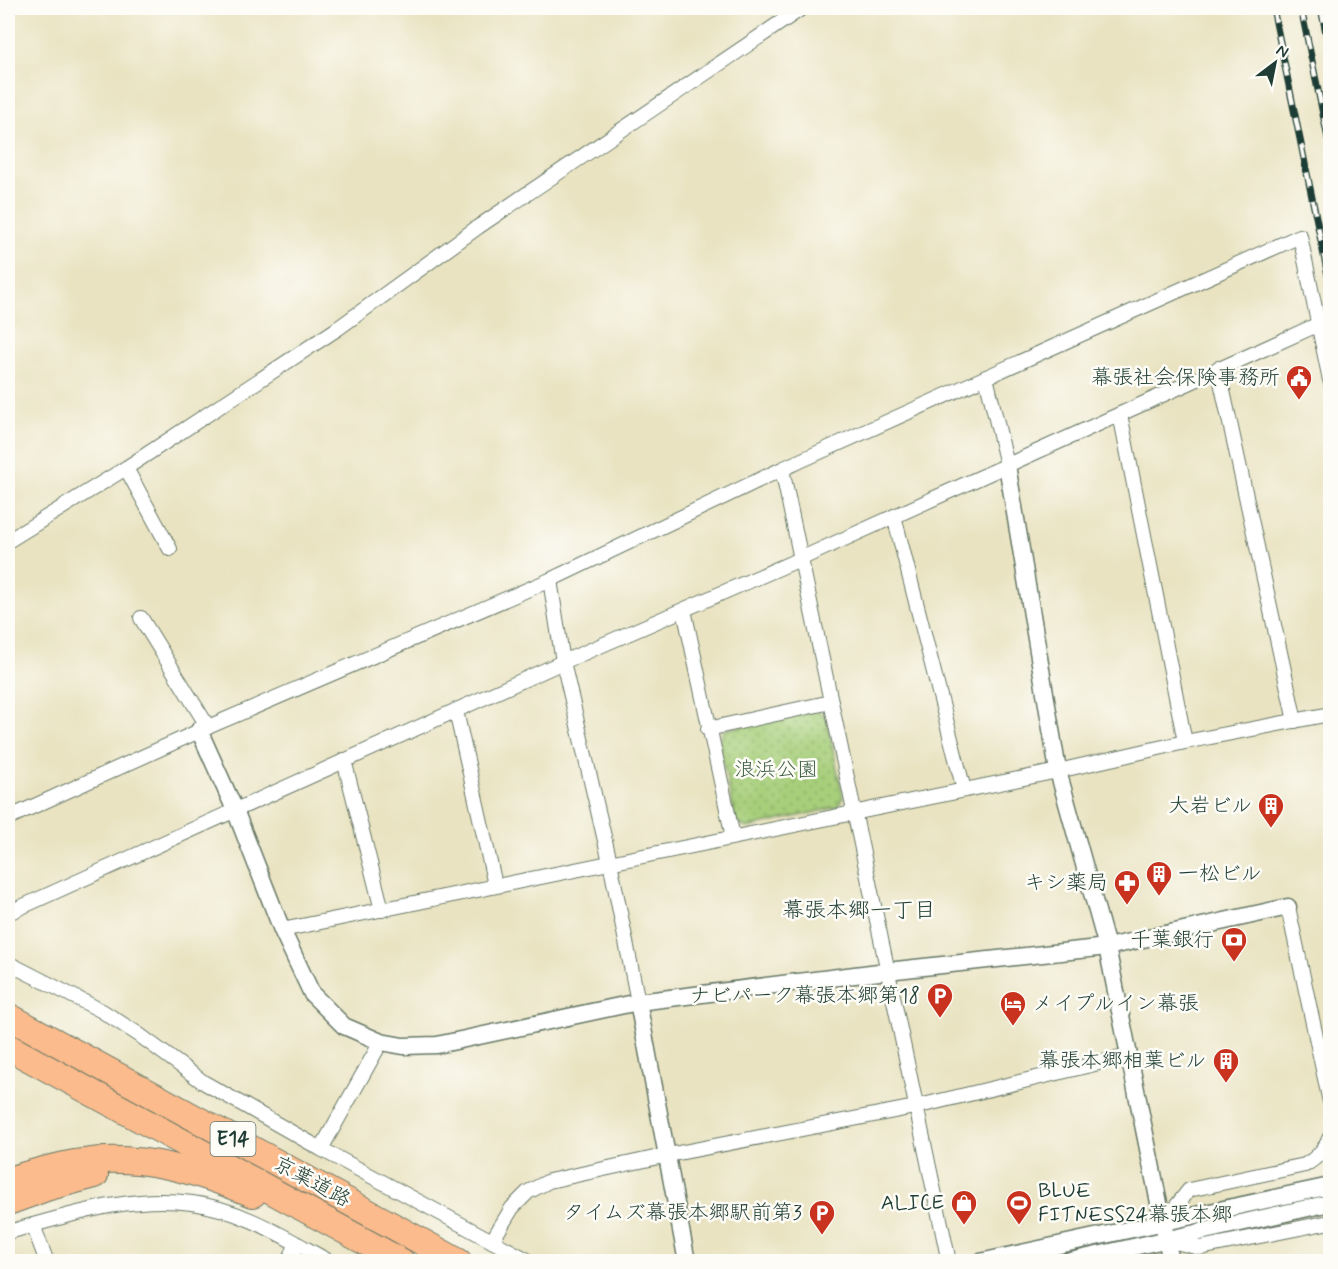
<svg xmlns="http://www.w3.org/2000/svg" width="1338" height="1269" font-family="Mynerve,'Klee One',sans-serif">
<defs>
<pattern id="park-dots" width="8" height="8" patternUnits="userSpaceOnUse" patternTransform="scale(1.5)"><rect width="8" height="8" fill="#a7cf7a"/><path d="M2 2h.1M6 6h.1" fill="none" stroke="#87a965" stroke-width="1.8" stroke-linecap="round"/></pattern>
</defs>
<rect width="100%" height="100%" fill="#fdfcf7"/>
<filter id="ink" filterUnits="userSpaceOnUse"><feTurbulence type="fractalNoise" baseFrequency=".0167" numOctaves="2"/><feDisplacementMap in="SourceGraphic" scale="12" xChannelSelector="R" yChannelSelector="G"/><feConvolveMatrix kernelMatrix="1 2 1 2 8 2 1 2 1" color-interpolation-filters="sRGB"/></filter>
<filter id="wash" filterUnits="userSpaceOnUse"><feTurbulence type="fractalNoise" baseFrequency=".008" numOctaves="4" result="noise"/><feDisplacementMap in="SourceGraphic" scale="24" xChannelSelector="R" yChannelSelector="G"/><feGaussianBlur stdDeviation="1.35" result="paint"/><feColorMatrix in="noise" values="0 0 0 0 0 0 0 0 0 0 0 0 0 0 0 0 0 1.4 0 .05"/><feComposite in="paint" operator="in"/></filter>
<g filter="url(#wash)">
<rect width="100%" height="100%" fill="#e9e3c1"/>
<!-- park -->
<polygon fill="url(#park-dots)" stroke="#638657" stroke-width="1.5" points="816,710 826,717 843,797 837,807 747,828 736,822 719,743 724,730"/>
</g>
<g filter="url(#ink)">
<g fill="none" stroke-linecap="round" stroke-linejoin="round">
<!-- minor casing -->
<g stroke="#667765" stroke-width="16">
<g id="minor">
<polyline points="1218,368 1295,721"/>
<polyline points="986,377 1007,465"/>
<polyline points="1120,414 1185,742"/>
<polyline points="126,468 170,549"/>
<polyline points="782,469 949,1262"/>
<polyline points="894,516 964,790"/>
<polyline points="8,541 126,468 337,329 478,227 802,8"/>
<polyline points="550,580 563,662 610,862 638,1002"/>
<polyline points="684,610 733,837"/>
<polyline points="141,618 208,727"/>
<polyline points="456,711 495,885"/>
<polyline points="708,729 831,702"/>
<polyline points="344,760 382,910"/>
<polyline points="8,818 208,727 550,580 782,469 1300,236 1330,380"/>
<polyline points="1288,907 1330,1102"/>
<polyline points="8,913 563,662 800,559 1319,324"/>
<polyline points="282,930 1058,771 1185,742 1330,714"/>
<polyline points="8,963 102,1011 138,1034 203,1082 321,1149 381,1042"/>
<polyline points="321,1149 531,1262"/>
<path d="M1163 1223 1189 1190 1305 1165C1317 1158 1325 1150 1330 1137"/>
<polyline points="33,1225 47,1262"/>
<path d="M8 1232C67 1216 129 1194 192 1203 241 1209 286 1238 330 1262"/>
<polyline points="1167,1240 1200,1248 1330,1222"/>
<polyline points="492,1241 512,1208 528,1192 549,1181 668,1155 915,1107 1128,1056"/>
<polyline points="288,1262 297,1244"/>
</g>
</g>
<!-- tertiary casing -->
<g stroke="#667765" stroke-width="19">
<g id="tertiary">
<polyline points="1007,465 1058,771 1107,947 1171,1262"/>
<polyline points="199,730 235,810 282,930 312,994 344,1026 381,1042 403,1046 437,1045 638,1002 887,971 1107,947 1288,907"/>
<polyline points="638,1002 687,1262"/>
<polyline points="980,1262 1330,1186"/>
<polyline points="1066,1262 1330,1203"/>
</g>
</g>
<!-- motorway casing -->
<g stroke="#667765" stroke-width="28">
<g id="motorway">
<polyline points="8,1016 459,1262"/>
<polyline points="8,1047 402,1262"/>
<path d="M8 1180C33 1173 57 1165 83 1162 142 1153 199 1172 253 1194"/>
<polyline points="8,1202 46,1188 95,1175"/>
</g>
</g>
<!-- minor -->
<use href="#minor" stroke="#fff" stroke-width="14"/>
<!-- tertiary -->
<use href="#tertiary" stroke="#fff" stroke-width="16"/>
<!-- motorway -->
<use href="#motorway" stroke="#fbbb8c" stroke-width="26"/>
<!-- rail casing -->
<g stroke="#1f3d34" stroke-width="7">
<g id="rail">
<polyline points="1273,8 1330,285"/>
<polyline points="1301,8 1330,148"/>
<polyline points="1321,8 1330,53"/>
</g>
</g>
<!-- rail -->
<use href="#rail" stroke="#fdfcf7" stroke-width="4.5" stroke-dasharray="14" stroke-linecap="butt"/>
</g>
</g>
<!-- icons -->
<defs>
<g id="civic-pin" transform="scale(1.35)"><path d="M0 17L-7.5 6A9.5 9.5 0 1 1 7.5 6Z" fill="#c8321e" stroke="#fdfcf7"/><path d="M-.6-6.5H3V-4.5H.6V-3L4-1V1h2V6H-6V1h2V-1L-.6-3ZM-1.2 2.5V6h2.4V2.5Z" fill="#fff"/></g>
<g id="building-pin" transform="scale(1.35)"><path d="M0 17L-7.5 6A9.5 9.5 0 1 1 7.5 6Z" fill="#c8321e" stroke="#fdfcf7"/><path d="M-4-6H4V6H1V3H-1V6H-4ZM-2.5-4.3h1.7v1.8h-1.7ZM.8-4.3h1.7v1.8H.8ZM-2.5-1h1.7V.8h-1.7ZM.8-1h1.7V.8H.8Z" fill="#fff"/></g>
<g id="pharmacy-pin" transform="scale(1.35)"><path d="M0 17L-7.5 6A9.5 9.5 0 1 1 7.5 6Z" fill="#c8321e" stroke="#fdfcf7"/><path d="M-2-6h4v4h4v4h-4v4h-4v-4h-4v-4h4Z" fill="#fff"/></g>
<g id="bank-pin" transform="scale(1.35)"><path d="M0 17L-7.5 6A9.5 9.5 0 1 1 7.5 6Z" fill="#c8321e" stroke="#fdfcf7"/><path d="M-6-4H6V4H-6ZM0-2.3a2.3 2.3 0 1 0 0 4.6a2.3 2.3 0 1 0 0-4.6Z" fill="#fff"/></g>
<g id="parking-pin" transform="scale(1.35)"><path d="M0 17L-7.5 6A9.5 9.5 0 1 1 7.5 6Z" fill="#c8321e" stroke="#fdfcf7"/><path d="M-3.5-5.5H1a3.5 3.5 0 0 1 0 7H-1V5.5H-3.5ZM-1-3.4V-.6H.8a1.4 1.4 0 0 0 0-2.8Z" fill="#fff"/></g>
<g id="hotel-pin" transform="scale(1.35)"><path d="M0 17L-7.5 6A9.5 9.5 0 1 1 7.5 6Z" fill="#c8321e" stroke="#fdfcf7"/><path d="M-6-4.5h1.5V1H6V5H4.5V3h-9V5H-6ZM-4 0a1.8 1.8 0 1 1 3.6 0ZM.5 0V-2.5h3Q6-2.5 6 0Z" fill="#fff"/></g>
<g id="shop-pin" transform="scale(1.35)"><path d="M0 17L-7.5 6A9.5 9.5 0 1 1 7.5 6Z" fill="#c8321e" stroke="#fdfcf7"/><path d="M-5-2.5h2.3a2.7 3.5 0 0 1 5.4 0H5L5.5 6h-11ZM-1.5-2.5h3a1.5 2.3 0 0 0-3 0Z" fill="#fff"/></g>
<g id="stadium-pin" transform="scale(1.35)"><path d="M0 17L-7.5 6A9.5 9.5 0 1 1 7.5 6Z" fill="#c8321e" stroke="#fdfcf7"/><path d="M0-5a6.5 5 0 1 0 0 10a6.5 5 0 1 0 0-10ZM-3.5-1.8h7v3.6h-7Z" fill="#fff"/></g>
</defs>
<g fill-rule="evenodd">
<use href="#civic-pin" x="1299" y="378"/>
<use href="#building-pin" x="1271" y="806"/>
<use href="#building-pin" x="1159" y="874"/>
<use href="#pharmacy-pin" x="1127" y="883"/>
<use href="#bank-pin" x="1234" y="940"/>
<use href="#parking-pin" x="940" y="996"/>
<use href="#hotel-pin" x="1013" y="1004"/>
<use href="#building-pin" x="1226" y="1061"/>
<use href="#shop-pin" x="964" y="1203"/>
<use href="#stadium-pin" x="1019" y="1203"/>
<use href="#parking-pin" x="822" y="1213"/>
</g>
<g text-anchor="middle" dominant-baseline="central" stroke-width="5" stroke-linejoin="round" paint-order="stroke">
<!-- shield labels -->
<rect fill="#fdfcf7" stroke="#62766e" stroke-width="1.5" x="210.5" y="1122" width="45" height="34" rx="4.5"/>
<g font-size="20" font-weight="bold" fill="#1f3d34">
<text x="233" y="1139">E14</text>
</g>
<!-- poi labels -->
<g font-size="21" fill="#1f3d34" stroke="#fdfcf7" text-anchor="end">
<text x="1280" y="378">幕張社会保険事務所</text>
<text x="1252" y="806">大岩ビル</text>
<text x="1178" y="874" text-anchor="start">一松ビル</text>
<text x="1108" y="883">キシ薬局</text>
<text x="1214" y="940">千葉銀行</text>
<text x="920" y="996">ナビパーク幕張本郷第18</text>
<text x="1032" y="1004" text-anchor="start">メイプルイン幕張</text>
<text x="1206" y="1061">幕張本郷相葉ビル</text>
<text x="1038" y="1191" text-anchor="start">BLUE<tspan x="1038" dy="24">FITNESS24幕張本郷</tspan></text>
<text x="944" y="1203">ALICE</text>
<text x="802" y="1213">タイムズ幕張本郷駅前第3</text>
</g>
<!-- park labels -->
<g font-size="21" fill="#416246" stroke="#fdfcf7">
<text x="776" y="770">浪浜公園</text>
</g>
<!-- street labels -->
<g font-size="21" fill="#1f3d34" stroke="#fdfcf7">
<text transform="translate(312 1182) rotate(28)">京葉道路</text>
</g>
<!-- neighbourhood labels -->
<g font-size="22" fill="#1f3d34" stroke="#fdfcf7">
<text x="859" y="911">幕張本郷一丁目</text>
</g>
</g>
<!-- margin -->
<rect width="1338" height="1269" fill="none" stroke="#fdfcf7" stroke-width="30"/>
<!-- north arrow -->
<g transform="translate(1275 63) rotate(32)" stroke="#fdfcf7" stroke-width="4.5" paint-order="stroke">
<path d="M0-4.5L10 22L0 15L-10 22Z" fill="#1f3d34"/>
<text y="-9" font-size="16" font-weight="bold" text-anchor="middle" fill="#1f3d34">N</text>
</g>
</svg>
